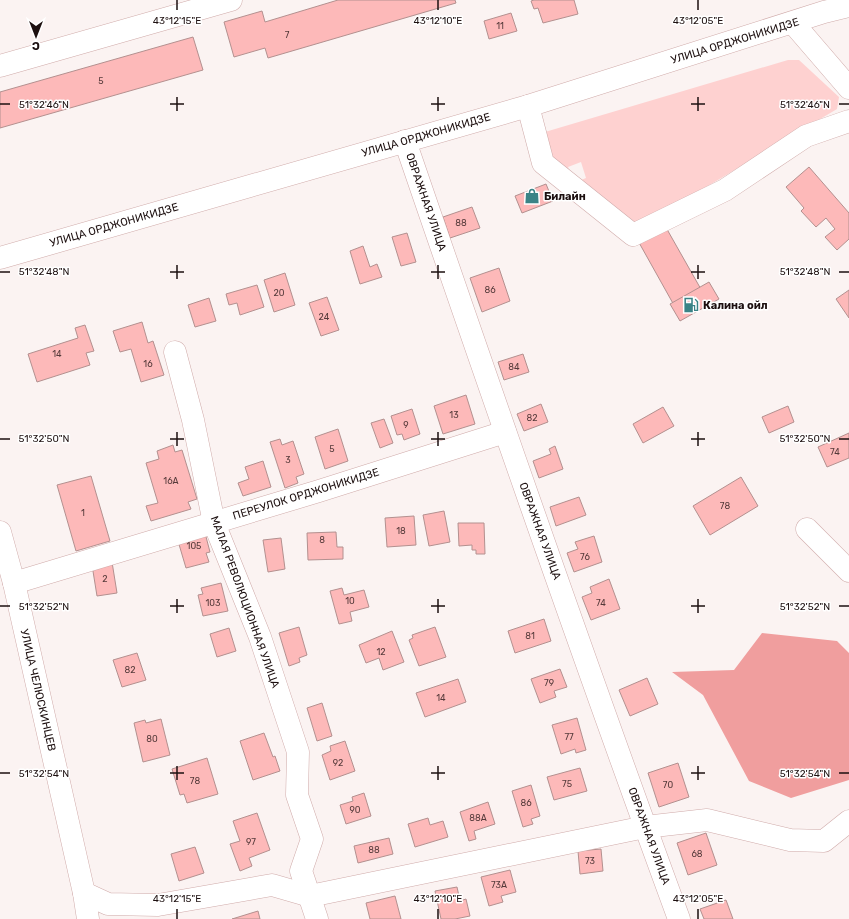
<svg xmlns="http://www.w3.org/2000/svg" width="849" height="919" font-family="Rubik,sans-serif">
<rect width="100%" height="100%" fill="#fbf3f2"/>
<!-- green -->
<polygon fill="#fed1d0" points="788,60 799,60 839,97 837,109 649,221 634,225 574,183 586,178 581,162 568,167 572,176 547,153 545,132"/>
<!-- water -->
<polygon fill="#f09e9e" points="762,633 837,641 849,653 849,780 791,798 749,781 703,695 672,672 734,670"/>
<!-- building -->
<g fill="#fdb9b9" stroke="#b3908f">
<polygon points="338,0 455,0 456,3 268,58 265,48 234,57 224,22 262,11 265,22"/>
<polygon points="534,0 574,0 578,14 543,23 538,8 534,9 531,1"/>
<polygon points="511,13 517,31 489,39 484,21"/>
<polygon points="193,37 203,70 0,128 0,92"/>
<polygon points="809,167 849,213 849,239 837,250 825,237 835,229 826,218 816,227 801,211 804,208 786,187"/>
<polygon points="546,184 553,201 522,213 515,196"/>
<polygon points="472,207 480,228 450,238 443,217"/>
<polygon points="664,224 702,291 675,307 637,239"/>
<polygon points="407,233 416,262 401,266 392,237"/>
<polygon points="363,246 370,267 377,264 382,277 360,284 350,251"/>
<polygon points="499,268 510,301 482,312 470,278"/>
<polygon points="285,273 295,305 274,312 264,280"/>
<polygon points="709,282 719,299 680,321 670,304"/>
<polygon points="257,285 264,307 240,315 237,303 229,305 226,294"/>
<polygon points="849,290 849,318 836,299"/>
<polygon points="327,297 339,330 321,336 309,303"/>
<polygon points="209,298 216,321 195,327 188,305"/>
<polygon points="142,322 148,343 153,341 164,375 141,382 131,349 120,352 113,331"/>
<polygon points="85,325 94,351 86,353 90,365 37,382 28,354 78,338 75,328"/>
<polygon points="523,354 529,372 504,380 498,362"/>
<polygon points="466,395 475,424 443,434 434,406"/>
<polygon points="541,404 548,422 524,431 517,414"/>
<polygon points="788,406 794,422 769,433 762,417"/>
<polygon points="663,407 674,426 643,443 633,424"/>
<polygon points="412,409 420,434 404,440 402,434 397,435 391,416"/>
<polygon points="384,419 393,443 380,448 371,423"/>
<polygon points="338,429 348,461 325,469 315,437"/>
<polygon points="849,433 849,458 827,467 818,447"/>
<polygon points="280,439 282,445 293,441 304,474 296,477 298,483 285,488 270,442"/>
<polygon points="173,445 175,452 182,450 197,499 188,502 191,509 151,521 146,506 158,503 146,463 159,459 157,451"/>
<polygon points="555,446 563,469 539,478 533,461 551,454 549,449"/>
<polygon points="263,461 271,487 243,496 238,483 249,479 245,467"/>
<polygon points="91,476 110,541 76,551 57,485"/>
<polygon points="741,477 758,506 710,535 693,506"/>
<polygon points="579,497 586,515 556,526 550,507"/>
<polygon points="444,511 450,542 429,546 423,515"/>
<polygon points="414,516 416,545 387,547 385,518"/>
<polygon points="458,523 484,523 485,554 476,554 476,550 472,550 472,545 459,546"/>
<polygon points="336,532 337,547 343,547 343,559 308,560 307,533"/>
<polygon points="205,533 210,552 206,553 209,562 186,568 178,541"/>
<polygon points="594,536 602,562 574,572 567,553 578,549 575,542"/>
<polygon points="281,538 285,569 268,572 263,540"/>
<polygon points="112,562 117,593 97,596 92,565"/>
<polygon points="609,579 620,609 591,620 582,597 592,593 590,587"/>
<polygon points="221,583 228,611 203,616 198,595 203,594 201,588"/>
<polygon points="342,588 344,595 364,590 369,607 350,612 352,621 339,624 330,591"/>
<polygon points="544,619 551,641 515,653 508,631"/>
<polygon points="299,627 307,655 299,658 300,662 289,666 279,633"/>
<polygon points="435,627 446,657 419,666 409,640 413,638 412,635"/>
<polygon points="229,628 236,651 217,657 210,634"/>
<polygon points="392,631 404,662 383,670 379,658 366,663 359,645"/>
<polygon points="137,653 146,680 122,687 113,660"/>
<polygon points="560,669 567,687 554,691 556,697 540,703 531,679"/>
<polygon points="647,678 658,704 630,716 619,690"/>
<polygon points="458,679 466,702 425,717 416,693"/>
<polygon points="322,703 332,736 317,741 307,708"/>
<polygon points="577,718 586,750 576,753 575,749 561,754 552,725"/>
<polygon points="161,719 170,755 143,762 134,723 145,720 146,723"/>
<polygon points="264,733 273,757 275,756 280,771 253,780 240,741"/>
<polygon points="345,741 355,771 330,780 322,755 331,751 330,746"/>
<polygon points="207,758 218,794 187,803 184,794 180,795 172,769"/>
<polygon points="678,763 689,797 659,807 648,773"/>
<polygon points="580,768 587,791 554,800 547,777"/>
<polygon points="531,785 540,816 531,819 533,824 523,827 512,791"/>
<polygon points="364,793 371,816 346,824 340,805 353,801 352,797"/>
<polygon points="488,802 495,824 474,831 476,839 469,841 460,812"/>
<polygon points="257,813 270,850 249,858 252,866 240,871 230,844 240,841 233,821"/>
<polygon points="428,818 430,825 443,821 448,837 415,847 408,824"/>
<polygon points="706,833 717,865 688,875 677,843"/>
<polygon points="389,838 393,854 358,863 354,846"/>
<polygon points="195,847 204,873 179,881 171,854"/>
<polygon points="601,849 603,871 580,874 578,851"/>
<polygon points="510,870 516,892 501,896 503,902 489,906 481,877"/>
<polygon points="457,887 460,901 466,899 470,916 455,919 441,919 435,891"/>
<polygon points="395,896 401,919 370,919 366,903"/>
<polygon points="726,900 733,919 704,919 700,909"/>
<polygon points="258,911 260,919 232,919"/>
</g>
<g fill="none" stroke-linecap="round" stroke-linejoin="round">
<!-- minor casing -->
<g stroke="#d0abaa" stroke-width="23">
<g id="minor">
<polyline points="793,23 849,88"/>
<polyline points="0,66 231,0"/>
<polyline points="528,106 543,163 633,235 725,190 806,136 849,121"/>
<path d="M405 141C494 401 584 661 679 919"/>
<polyline points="175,352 193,420 214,523 260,637 298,752 297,795 312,839 301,871 317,919"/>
<polyline points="807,529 849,571"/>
<polyline points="0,532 14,583 84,893 88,919"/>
<polyline points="14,583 319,491 505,432"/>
<polyline points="84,893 108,904 158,905 272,885 310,896 645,827 707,820 790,840 824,841 849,821"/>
</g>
</g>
<!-- major casing -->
<g stroke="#d0abaa" stroke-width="23">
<polyline id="major" points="0,258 528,106 824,12 849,6"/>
</g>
<!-- minor -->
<use href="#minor" stroke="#fff" stroke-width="22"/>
<!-- major -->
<use href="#major" stroke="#fff" stroke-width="22"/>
</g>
<!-- ticks -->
<path fill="none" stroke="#1d1010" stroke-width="1.5" d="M177 0V10M438 0V10M698 0V10M177 97V111M438 97V111M698 97V111M0 104H10M170 104H184M431 104H445M691 104H705M839 104H849M177 265V279M438 265V279M698 265V279M0 272H10M170 272H184M431 272H445M691 272H705M839 272H849M177 432V446M438 432V446M698 432V446M0 439H10M170 439H184M431 439H445M691 439H705M839 439H849M177 599V613M438 599V613M698 599V613M0 606H10M170 606H184M431 606H445M691 606H705M839 606H849M177 766V780M438 766V780M698 766V780M0 773H10M170 773H184M431 773H445M691 773H705M839 773H849M177 909V919M438 909V919M698 909V919"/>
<!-- icons -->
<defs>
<g id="shop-bare" transform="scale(1.2)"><path d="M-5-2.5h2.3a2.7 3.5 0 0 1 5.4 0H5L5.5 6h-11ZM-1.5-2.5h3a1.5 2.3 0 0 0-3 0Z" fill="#3b8386" stroke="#fff" stroke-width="2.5" paint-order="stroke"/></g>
<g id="fuel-bare" transform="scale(1.2)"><path d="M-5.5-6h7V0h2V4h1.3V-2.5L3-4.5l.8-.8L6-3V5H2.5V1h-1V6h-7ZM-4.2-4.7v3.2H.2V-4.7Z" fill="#3b8386" stroke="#fff" stroke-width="2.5" paint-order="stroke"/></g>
</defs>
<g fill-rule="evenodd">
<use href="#shop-bare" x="532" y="196"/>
<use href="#fuel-bare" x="691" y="305"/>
</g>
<g text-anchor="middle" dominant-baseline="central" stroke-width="3" stroke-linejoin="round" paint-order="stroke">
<!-- number labels -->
<g font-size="9" fill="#553a3a">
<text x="500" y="26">11</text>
<text x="287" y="35">7</text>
<text x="101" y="81">5</text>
<text x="461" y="223">88</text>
<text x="490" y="290">86</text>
<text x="279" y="293">20</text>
<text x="324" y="317">24</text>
<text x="57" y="354">14</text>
<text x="148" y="364">16</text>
<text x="514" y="367">84</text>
<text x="454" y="415">13</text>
<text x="532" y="418">82</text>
<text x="406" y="425">9</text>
<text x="332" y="449">5</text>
<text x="835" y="452">74</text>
<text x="288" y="460">3</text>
<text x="171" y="481">16А</text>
<text x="725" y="506">78</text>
<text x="83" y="513">1</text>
<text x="401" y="531">18</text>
<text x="322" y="540">8</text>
<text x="194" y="546">105</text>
<text x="585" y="557">76</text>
<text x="105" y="579">2</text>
<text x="350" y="601">10</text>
<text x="213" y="603">103</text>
<text x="601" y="603">74</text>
<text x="530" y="636">81</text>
<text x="381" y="652">12</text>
<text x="130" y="670">82</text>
<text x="549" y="683">79</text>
<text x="441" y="698">14</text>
<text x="569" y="737">77</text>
<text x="152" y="739">80</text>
<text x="338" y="763">92</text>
<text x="195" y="781">78</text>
<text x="567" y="784">75</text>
<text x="668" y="785">70</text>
<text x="526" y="803">86</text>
<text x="355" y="810">90</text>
<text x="478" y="818">88А</text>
<text x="251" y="842">97</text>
<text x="374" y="850">88</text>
<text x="697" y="854">68</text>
<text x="590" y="861">73</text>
<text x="499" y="885">73А</text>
</g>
<!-- street labels -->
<g font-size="11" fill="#1d1010" stroke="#fff">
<text transform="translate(735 41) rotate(-17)">УЛИЦА ОРДЖОНИКИДЗЕ</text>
<text transform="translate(426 135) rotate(-16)">УЛИЦА ОРДЖОНИКИДЗЕ</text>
<text transform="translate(426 202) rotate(71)">ОВРАЖНАЯ УЛИЦА</text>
<text transform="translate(114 225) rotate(-16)">УЛИЦА ОРДЖОНИКИДЗЕ</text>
<text transform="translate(306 494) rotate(-17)">ПЕРЕУЛОК ОРДЖОНИКИДЗЕ</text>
<text transform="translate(540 531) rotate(70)">ОВРАЖНАЯ УЛИЦА</text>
<text transform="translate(245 602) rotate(70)">МАЛАЯ РЕВОЛЮЦИОННАЯ УЛИЦА</text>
<text transform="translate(38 690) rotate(77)">УЛИЦА ЧЕЛЮСКИНЦЕВ</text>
<text transform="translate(649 836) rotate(70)">ОВРАЖНАЯ УЛИЦА</text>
</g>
<!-- poi labels -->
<g font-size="11" font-weight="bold" fill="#1d1010" stroke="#fff" text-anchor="start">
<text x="544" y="196">Билайн</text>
<text x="703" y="305">Калина ойл</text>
</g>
</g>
<g font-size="10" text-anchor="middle" fill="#1d1010" stroke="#fff" stroke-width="3" stroke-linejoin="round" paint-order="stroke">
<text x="177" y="24">43°12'15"E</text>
<text x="438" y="24">43°12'10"E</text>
<text x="698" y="24">43°12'05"E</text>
<text x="805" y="108">51°32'46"N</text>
<text x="44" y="108">51°32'46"N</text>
<text x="805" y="275">51°32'48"N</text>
<text x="44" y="275">51°32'48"N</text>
<text x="805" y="442">51°32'50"N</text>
<text x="44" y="442">51°32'50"N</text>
<text x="805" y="610">51°32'52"N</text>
<text x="44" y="610">51°32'52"N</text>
<text x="805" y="777">51°32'54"N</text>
<text x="44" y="777">51°32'54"N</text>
<text x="177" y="902">43°12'15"E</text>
<text x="438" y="902">43°12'10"E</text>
<text x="698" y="902">43°12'05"E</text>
</g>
<!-- north arrow -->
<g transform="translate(36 36) rotate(180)" stroke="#ffffff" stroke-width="3" paint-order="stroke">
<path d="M0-3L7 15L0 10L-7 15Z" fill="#1d1010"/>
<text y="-6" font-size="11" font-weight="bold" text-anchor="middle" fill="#1d1010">С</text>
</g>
</svg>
